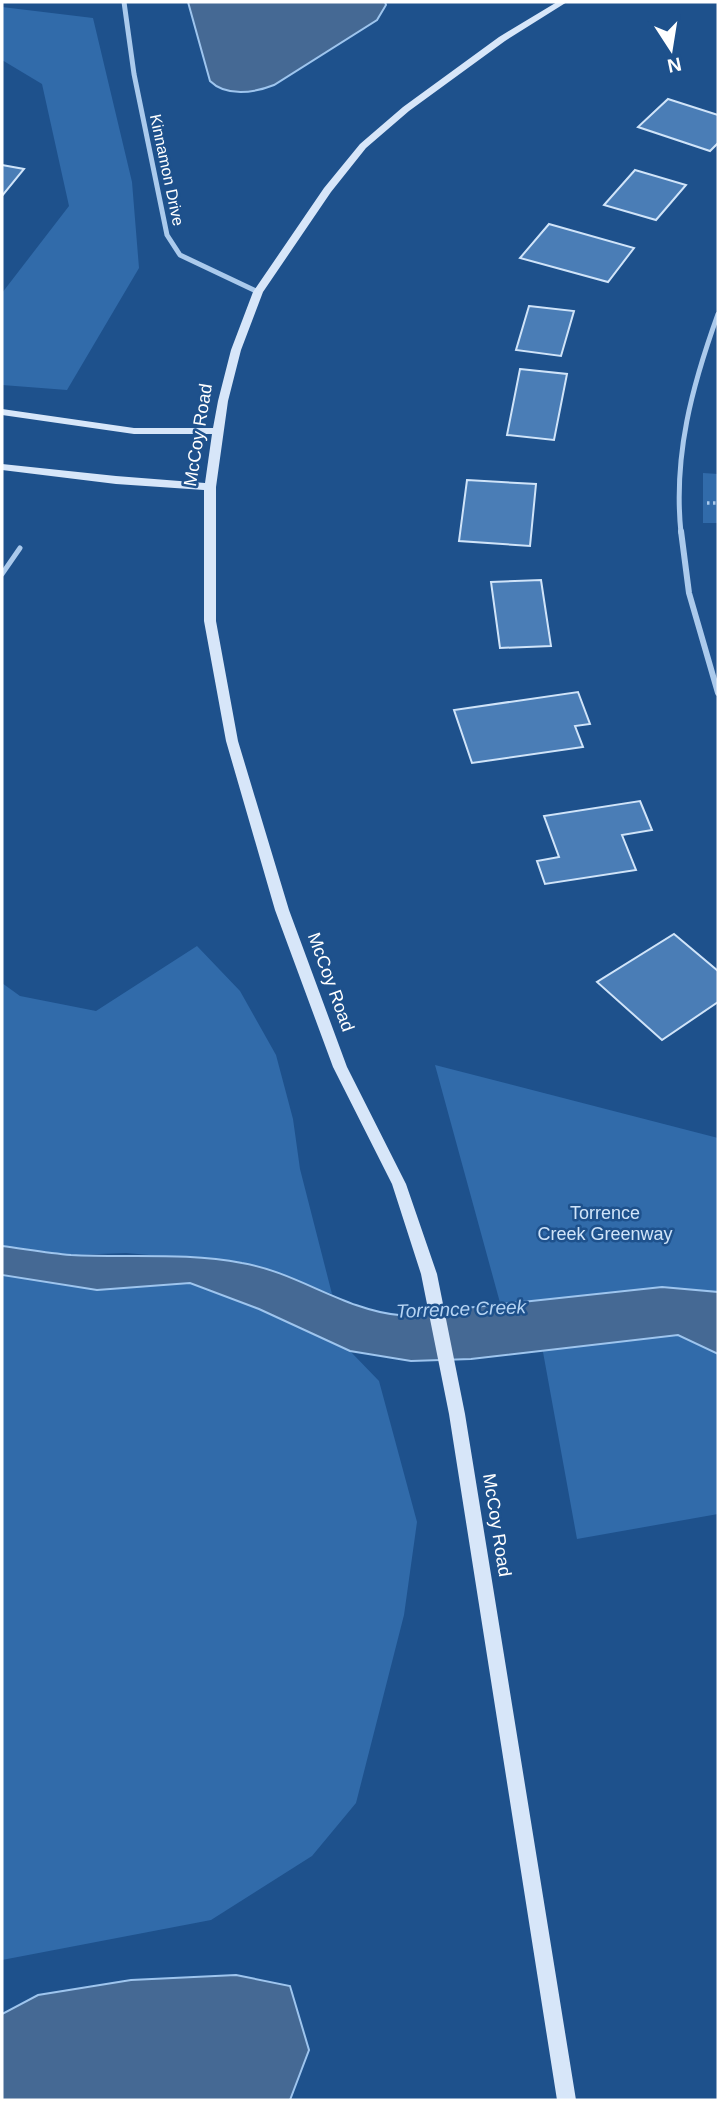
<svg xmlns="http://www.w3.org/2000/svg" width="720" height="2102" font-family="Helvetica,sans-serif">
<rect width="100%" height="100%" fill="#1e518c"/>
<!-- green -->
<g fill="#316baa">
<polygon points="2,7 93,18 132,182 139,268 67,390 2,385 2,293 69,206 42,84 2,60"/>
<polygon points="703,473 718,474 718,523 703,523"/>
<polygon points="197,946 240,991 276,1055 293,1119 300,1169 332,1294 243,1263 126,1253 71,1255 2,1246 2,983 20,996 96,1011"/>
<polygon points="435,1065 718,1138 718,1514 577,1539 535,1308 502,1310"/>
<polygon points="2,1275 97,1290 190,1283 259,1309 350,1351 379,1381 417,1522 404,1615 356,1803 312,1856 211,1920 2,1960"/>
</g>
<!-- water -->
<g fill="#456994" stroke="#9ec5ee" stroke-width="2">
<path d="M188 2H385L386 5 377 20 274 85C254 93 226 97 210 81Z"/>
<path d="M2 1246C25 1249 48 1253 71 1255 128 1258 186 1252 242 1263 297 1272 344 1310 399 1315L662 1287 718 1292V1354L678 1335 471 1359 411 1361 350 1351 259 1309 190 1283 97 1290 2 1275Z"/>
<polygon points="236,1975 290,1986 309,2050 290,2100 2,2100 2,2014 38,1995 131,1980"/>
</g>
<!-- building -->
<g fill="#4a7db6" stroke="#d0e4f9" stroke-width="2">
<polygon points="668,99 718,115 718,143 710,151 638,127"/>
<polygon points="2,165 24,169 2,196"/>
<polygon points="635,170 686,185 656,220 604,205"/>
<polygon points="549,224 634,248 608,282 520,258"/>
<polygon points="529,306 574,311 561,356 516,350"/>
<polygon points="520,369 567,374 554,440 507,435"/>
<polygon points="467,480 536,484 530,546 459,541"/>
<polygon points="541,580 551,646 500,648 491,582"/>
<polygon points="578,692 590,724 575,726 583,747 472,763 454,710"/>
<polygon points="640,801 652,830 622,835 636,870 545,884 537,861 559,857 544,816"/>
<polygon points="674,934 718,971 718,1002 662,1040 597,982"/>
</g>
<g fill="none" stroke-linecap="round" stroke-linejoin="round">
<!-- path -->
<polyline stroke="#abcaec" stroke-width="3.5" stroke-dasharray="2.5 3.5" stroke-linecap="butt" points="707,503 718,503"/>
<!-- lane -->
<polyline stroke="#abcaec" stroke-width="5" points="2,574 20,548"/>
<!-- street-far1 -->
<g stroke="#abcaec" stroke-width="5">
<polyline points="124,2 134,74 167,235 180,255 258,292"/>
<path d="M681 533C673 456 692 386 718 314"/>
</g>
<!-- street -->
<polyline stroke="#abcaec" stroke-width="6" points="681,531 689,593 718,693"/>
<!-- secondary -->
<polygon fill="#d7e6f9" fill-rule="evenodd" points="557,2 567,2 505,41 409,111 366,148 331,192 263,292 241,350 228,401 216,487 216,621 238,741 289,910 347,1067 406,1184 437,1274 465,1414 576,2100 557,2100 449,1414 421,1274 392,1184 333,1067 275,910 226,741 204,621 204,490 116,484 2,470 2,464 116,476 205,483 212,434 134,434 2,415 2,409 134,428 213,428 218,401 231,350 253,292 324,188 360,144 403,107 499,37"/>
</g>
<g text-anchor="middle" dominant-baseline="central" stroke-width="5" stroke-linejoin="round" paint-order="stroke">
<!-- far-street labels -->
<g font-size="16" fill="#fff" stroke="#1e518c">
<text transform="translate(167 170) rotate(78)">Kinnamon Drive</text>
</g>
<!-- street labels -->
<g font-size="18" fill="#fff" stroke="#1e518c">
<text transform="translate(198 435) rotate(-81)">McCoy Road</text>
<text transform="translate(331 982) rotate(70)">McCoy Road</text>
<text transform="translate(497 1525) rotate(81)">McCoy Road</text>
</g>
<!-- park labels -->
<g font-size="18" fill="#d0e4f9" stroke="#1e518c">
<text x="605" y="1213">Torrence<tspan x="605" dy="21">Creek Greenway</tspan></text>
</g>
<!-- water labels -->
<g font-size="19" font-style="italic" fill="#b6d4f3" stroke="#1e518c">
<text transform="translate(461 1309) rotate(-2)">Torrence Creek</text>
</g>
</g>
<!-- border -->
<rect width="720" height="2102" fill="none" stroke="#ffffff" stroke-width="7"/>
<!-- north arrow -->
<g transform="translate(671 49) rotate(168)" stroke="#1e518c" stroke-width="5" paint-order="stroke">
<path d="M0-5L12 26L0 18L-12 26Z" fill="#ffffff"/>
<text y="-10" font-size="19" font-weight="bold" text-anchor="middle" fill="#ffffff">N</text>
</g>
</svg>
